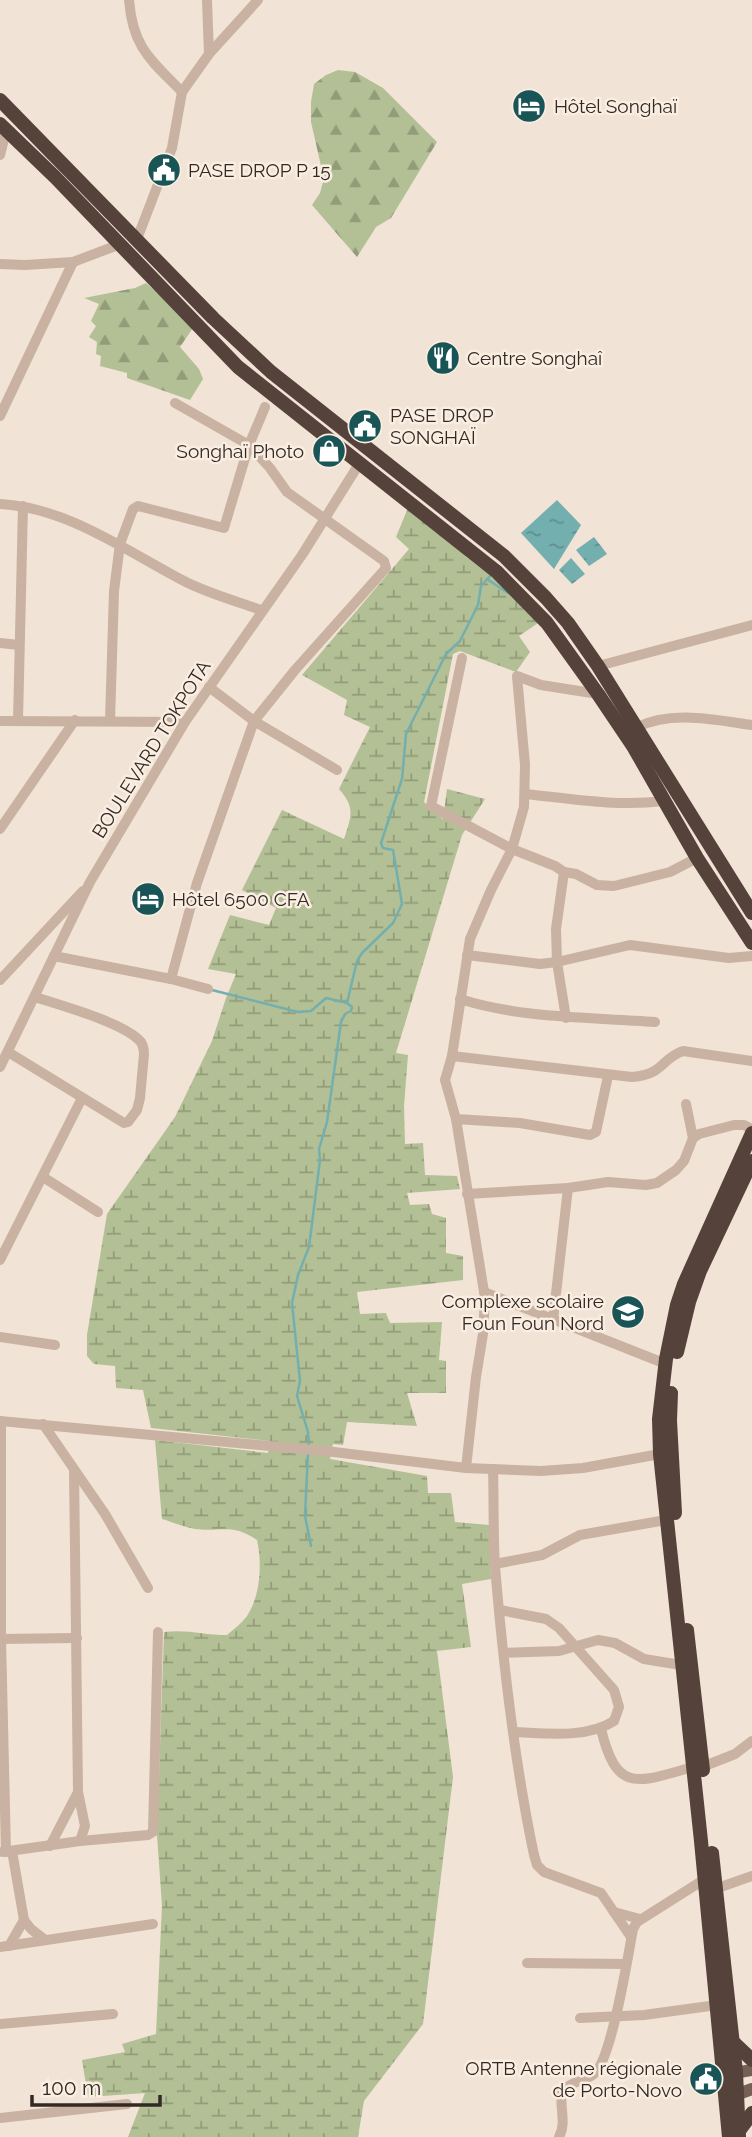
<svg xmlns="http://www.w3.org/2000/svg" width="752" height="2137" font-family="Raleway,sans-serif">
<defs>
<pattern id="forest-firs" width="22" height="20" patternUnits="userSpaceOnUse" patternTransform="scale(1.75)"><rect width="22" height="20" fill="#b3c095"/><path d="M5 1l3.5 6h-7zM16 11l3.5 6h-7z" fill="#929c79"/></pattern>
<pattern id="wetland-marsh" width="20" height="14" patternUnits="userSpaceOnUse" patternTransform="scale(1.75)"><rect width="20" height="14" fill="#b3c095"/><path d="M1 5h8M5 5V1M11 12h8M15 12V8" fill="none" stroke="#929c79"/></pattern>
<pattern id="water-ripples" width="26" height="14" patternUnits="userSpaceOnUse" patternTransform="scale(1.75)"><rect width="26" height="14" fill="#73afaf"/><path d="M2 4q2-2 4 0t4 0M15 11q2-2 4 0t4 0" fill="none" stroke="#5f8e8e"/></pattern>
</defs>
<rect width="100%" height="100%" fill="#f1e3d5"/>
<!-- forest -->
<g fill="url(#forest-firs)">
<polygon points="338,70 355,72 383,88 437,142 391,218 376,227 357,257 312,205 320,193 324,179 311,122 311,102 314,84 326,75"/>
<polygon points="146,283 195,325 180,347 199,369 203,379 190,400 127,378 127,373 100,366 101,356 96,354 97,342 89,337 96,326 91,321 99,304 84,298 135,288"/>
</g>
<!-- wetland -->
<path fill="url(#wetland-marsh)" d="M410 503 467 543 465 556 482 569 491 563 547 617 519 636 530 652 516 672 460 651 453 654 424 802 443 819 447 789 485 799 462 835 396 1053 408 1055 404 1106 405 1144 423 1143 425 1175 457 1176 460 1189 407 1193 410 1205 429 1204 432 1214 446 1218V1253L463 1256V1280L357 1292 360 1314 386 1313 390 1323 442 1322 439 1360 446 1361V1393H407L417 1426 347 1422 343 1445 333 1444 330 1459 427 1476 428 1493H451L455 1522 489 1525 491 1579 462 1584 471 1647 437 1651 453 1777 423 2024 364 2101 358 2137H128L145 2093 88 2097 82 2060 125 2052 122 2044 156 2034 162 1906 157 1835 164 1632C186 1629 205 1635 227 1635 234 1629 242 1623 247 1616 261 1595 262 1562 257 1540 233 1523 221 1532 195 1529 184 1527 172 1522 162 1519L155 1440 268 1453 270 1441 151 1428 143 1390 116 1388 115 1366 94 1364 87 1356V1335L107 1214 175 1117 212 1041 226 998 236 974 208 969 230 915 269 925 276 908 242 890 282 810 344 839C351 817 356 808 339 789L370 727 344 715 347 700 302 675 409 549 396 537Z"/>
<!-- water -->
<g fill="url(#water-ripples)">
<polygon points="557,500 581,525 554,569 521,533"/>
<polygon points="594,537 607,554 589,566 576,550"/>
<polygon points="571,558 585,574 572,584 559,570"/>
</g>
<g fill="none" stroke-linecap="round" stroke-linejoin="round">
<!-- stream -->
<g stroke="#73afaf" stroke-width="2.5">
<polyline points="487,579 508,593"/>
<polyline points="212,990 298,1012 311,1011 326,998 347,1003 352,1007 351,1011 345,1014 341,1022 327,1122 319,1149 320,1160 309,1247 298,1275 292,1303 300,1381 297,1396 308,1432 309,1445"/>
<polyline points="347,1003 357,961 362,953 393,923 402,904 393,850 383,848 381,843 402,779 406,734 446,654 460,641 478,605 481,586 492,574"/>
<polyline points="308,1452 305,1516 311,1546"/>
</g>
<!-- minor -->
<g stroke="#c9b2a1" stroke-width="10">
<path d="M129 0C133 48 150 59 182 92"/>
<polyline points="207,0 209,54"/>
<polyline points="0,155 6,131"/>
<polyline points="137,239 172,148 182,92 209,54 258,0"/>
<polyline points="0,264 25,265 73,262 118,245"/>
<polyline points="0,416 73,262"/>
<path d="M0 504C69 508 126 551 186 582 210 594 236 601 261 610"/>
<polyline points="0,643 19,645"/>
<polyline points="462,658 431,806 512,849 555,866 564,872 556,929 557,962 566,1018"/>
<polyline points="598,666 752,625"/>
<polyline points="209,687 254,721 337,770"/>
<polyline points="0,721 185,722"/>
<polyline points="18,721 23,506"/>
<polyline points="110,721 114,591 120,544 133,509 138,506 224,528 249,445 265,407"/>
<path d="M638 727C671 710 716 720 752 725"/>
<path d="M526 794C572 799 618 807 664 801"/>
<polyline points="0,829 75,720"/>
<polyline points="564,872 576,874 597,885 614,886 670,872 697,858"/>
<polyline points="467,955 540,964 557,962 630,945 729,958 752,956"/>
<polyline points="54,956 171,979 208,989"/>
<polyline points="171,979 197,883 254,721 295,670 386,568 384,561 287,492 270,468 249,445 175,403"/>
<polyline points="0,980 83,891"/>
<path d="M460 999C523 1019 590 1017 655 1022"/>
<path d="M8 1052 124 1123 128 1122 137 1110 140 1098 144 1054C144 1048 143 1043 138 1039 118 1021 62 1006 35 997"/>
<path d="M452 1056 632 1077C665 1074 660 1059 683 1051L752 1061"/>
<polyline points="0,1067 90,882 185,722 302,555 359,464"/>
<polyline points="686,1104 693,1138"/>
<polyline points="456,1119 520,1123 590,1135 596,1132 608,1076"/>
<polyline points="43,1177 98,1212"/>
<polyline points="467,1194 568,1188 608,1182 646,1185 657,1183 676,1170 684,1161 693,1138 699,1134 734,1125 744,1125 752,1129"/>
<polyline points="0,1260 82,1098"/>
<polyline points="484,1292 666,1364"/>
<polyline points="553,1320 568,1188"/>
<polyline points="0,1337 55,1345"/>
<polyline points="0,1421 334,1452 466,1468 541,1471 583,1468 660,1454"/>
<polyline points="1,1421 1,1639 6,1852"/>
<polyline points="43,1424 105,1514 148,1588"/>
<polyline points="466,1468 476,1377 483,1334 485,1298 456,1119 445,1080 452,1056 470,939 491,890 512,849 524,807 525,765 517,676 541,685 598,694"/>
<path d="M493 1469C494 1502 493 1534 495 1566 503 1663 514 1760 534 1855L537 1865 544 1872 601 1893 631 1937"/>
<polyline points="74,1470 78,1792 85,1826 80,1841"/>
<polyline points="495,1564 542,1555 580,1535 666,1520"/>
<path d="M500 1610 546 1619 559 1628 614 1690 619 1707 614 1721C586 1739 545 1733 513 1732"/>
<polyline points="0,1639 77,1638"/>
<polyline points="504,1653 559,1651 598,1640 615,1643 644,1659 681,1665"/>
<path d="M601 1729C617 1795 638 1782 693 1767"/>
<polyline points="702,1767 735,1754 752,1741"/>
<polyline points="50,1846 78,1792"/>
<polyline points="12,1851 24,1920 31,1929 45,1940"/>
<polyline points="2,1852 80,1841 148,1835 153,1832 158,1632"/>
<polyline points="715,1889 752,1876"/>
<polyline points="614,1912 640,1919"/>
<polyline points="9,1946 24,1920"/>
<polyline points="0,1947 153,1924"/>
<polyline points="527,1963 626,1964"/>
<polyline points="580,2018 644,2015 717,2005"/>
<polyline points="0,2024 113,2014"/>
<polyline points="0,2118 127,2104"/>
<path d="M559 2137C567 2123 559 2106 562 2091 572 2080 586 2082 595 2073 612 2057 628 1956 633 1929L637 1922 705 1879"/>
</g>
<!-- major -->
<g stroke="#765f54" stroke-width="12">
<polyline points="728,2074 752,2070"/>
<polyline points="730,2097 752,2089"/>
</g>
<!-- highway -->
<g stroke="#55423b" stroke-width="14">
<polyline points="0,100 213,318 271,372 504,556 546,598 568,623 598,666 752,913"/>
<polyline points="0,124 55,177 238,367 497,572 547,623 598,694 633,746 697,858 752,943"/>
<polyline points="677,1352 689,1302 700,1271 752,1161"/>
<polyline points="671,1393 670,1421 675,1513"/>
<polyline points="687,1630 703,1770"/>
<polyline points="712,1853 736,2072 739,2137"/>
<polyline points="731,2040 752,2060"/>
<polyline points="739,2131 752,2113"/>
<polyline points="729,2137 701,1841 660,1454 659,1419 666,1359 677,1305 684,1284 752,1133"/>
</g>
</g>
<!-- icons -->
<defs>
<g id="hotel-disc" transform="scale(1.75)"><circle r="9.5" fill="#195456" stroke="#f9eee1"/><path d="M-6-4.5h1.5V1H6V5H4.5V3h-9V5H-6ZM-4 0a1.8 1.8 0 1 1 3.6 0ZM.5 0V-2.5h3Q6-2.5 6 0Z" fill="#fff"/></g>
<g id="civic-disc" transform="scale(1.75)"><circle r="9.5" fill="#195456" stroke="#f9eee1"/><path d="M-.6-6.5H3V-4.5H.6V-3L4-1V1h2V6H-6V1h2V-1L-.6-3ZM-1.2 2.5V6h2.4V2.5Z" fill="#fff"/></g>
<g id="restaurant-disc" transform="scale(1.75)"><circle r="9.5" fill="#195456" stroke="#f9eee1"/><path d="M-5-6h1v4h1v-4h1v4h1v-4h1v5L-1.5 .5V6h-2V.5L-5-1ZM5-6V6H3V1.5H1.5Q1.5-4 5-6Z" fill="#fff"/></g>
<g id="shop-disc" transform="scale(1.75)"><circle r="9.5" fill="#195456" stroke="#f9eee1"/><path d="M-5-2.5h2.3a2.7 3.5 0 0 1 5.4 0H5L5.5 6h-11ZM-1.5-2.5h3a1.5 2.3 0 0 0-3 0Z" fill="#fff"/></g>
<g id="school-disc" transform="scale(1.75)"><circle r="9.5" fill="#195456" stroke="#f9eee1"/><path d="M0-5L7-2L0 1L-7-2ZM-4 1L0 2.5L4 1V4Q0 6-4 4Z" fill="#fff"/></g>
</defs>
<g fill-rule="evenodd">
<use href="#hotel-disc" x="529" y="106"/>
<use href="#civic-disc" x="164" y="170"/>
<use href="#restaurant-disc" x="443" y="358"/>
<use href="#civic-disc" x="365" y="426"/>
<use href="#shop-disc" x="329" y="451"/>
<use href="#hotel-disc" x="148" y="899"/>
<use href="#school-disc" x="628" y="1312"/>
<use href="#civic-disc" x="706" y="2079"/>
</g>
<g text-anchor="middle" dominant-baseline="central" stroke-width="5" stroke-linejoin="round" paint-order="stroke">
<!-- poi labels -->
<g font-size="19" fill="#332924" stroke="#f9eee1" text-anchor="start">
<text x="554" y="106">Hôtel Songhaï</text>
<text x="188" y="170">PASE DROP P 15</text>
<text x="467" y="358">Centre Songhaî</text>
<text x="390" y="415">PASE DROP<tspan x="390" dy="22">SONGHAÏ</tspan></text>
<text x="304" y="451" text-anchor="end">Songhaï Photo</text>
<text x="172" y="899">Hôtel 6500 CFA</text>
<text x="604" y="1301" text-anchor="end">Complexe scolaire<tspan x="604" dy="22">Foun Foun Nord</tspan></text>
<text x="682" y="2068" text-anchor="end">ORTB Antenne régionale<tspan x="682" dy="22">de Porto-Novo</tspan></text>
</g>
<!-- street labels -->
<g font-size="19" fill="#332924" stroke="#f9eee1">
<text transform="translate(151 749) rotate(-58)">BOULEVARD TOKPOTA</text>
</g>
</g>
<!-- scale -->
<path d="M32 2095v10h128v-10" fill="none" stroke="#332924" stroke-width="3.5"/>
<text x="42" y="2095" font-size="21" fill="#332924" stroke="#f9eee1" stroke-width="5" paint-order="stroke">100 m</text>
</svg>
